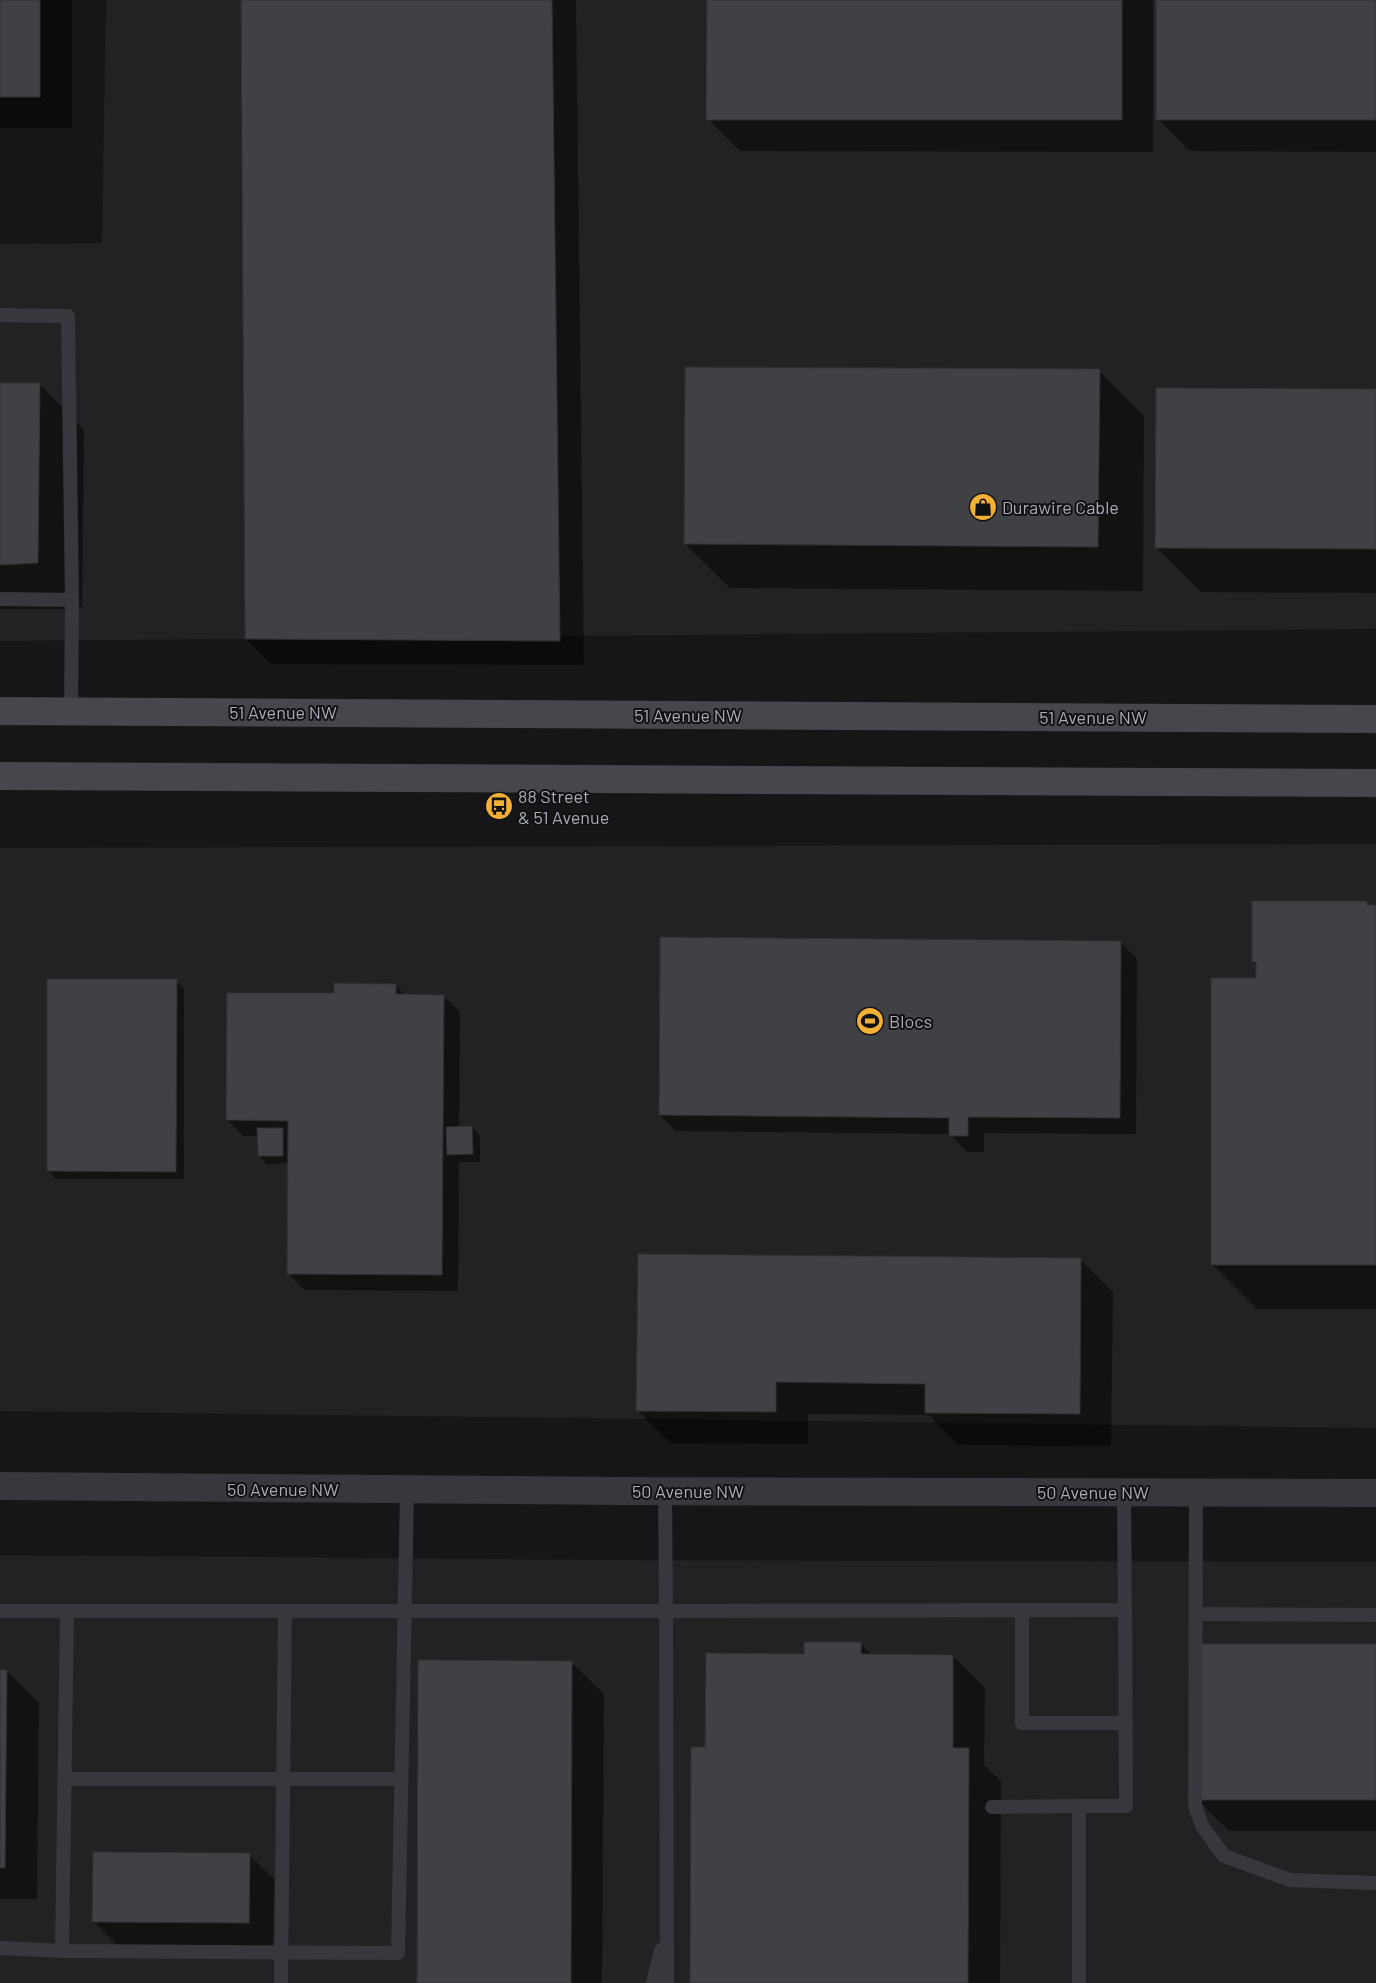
<svg xmlns="http://www.w3.org/2000/svg" width="1376" height="1983" font-family="Barlow,sans-serif">
<rect width="100%" height="100%" fill="#161618"/>
<!-- built -->
<g fill="#222225">
<polygon points="106,0 1376,0 1376,629 0,641 0,244 102,243"/>
<polygon points="1376,844 1376,1428 0,1411 0,848"/>
<polygon points="0,1555 608,1560 1376,1562 1376,1983 0,1983"/>
</g>
<!-- shadow -->
<g fill="#0007">
<rect x="0" y="0" width="72" height="128"/>
<polygon points="242,0 576,0 584,665 271,664 246,639"/>
<polygon points="708,0 1153,0 1153,152 740,151 708,119"/>
<polygon points="1158,0 1376,0 1376,152 1190,151 1158,119"/>
<polygon points="1099,371 1144,416 1143,591 730,588 685,544"/>
<polygon points="0,385 40,385 84,430 82,607 67,607 67,609 0,609"/>
<polygon points="1376,390 1376,593 1201,592 1156,547"/>
<polygon points="1367,902 1370,906 1376,906 1376,1309 1257,1309 1212,1264 1257,979 1257,965 1253,962"/>
<polygon points="1120,942 1137,959 1136,1134 984,1133 984,1152 967,1152 950,1134 676,1131 660,1115"/>
<polygon points="176,981 184,989 184,1179 56,1179 48,1171"/>
<polygon points="395,985 405,995 443,996 460,1012 459,1128 472,1127 480,1136 480,1162 459,1162 458,1291 304,1290 288,1273 289,1163 267,1164 259,1156 258,1136 244,1136 227,1120 335,995"/>
<polygon points="1081,1260 1113,1292 1111,1446 958,1445 929,1415 808,1414 808,1444 670,1443 638,1411"/>
<polygon points="860,1643 873,1656 953,1656 985,1688 984,1765 1001,1781 1000,1983 691,1983 706,1749 805,1655"/>
<polygon points="1376,1645 1376,1831 1229,1831 1197,1799"/>
<polygon points="571,1662 604,1694 602,1983 418,1983"/>
<polygon points="0,1671 7,1671 39,1703 37,1899 0,1899"/>
<polygon points="249,1855 274,1879 273,1947 118,1946 94,1922"/>
</g>
<!-- building -->
<g fill="#404145" stroke="#303034">
<rect x="0" y="0" width="40" height="97"/>
<polygon points="241,0 552,0 560,641 245,639"/>
<polygon points="707,0 1122,0 1122,120 706,120"/>
<rect x="1156" y="0" width="220" height="120"/>
<polygon points="685,367 1100,369 1098,547 684,544"/>
<polygon points="0,383 40,383 38,563 0,565"/>
<polygon points="1156,388 1376,389 1376,549 1155,548"/>
<polygon points="1252,901 1367,901 1367,905 1376,905 1376,901 1376,1265 1211,1265 1211,978 1256,978 1256,962 1252,962"/>
<polygon points="660,937 1121,941 1120,1118 968,1117 968,1136 949,1136 949,1118 659,1115"/>
<polygon points="47,979 177,979 176,1172 47,1171"/>
<polygon points="334,983 396,984 396,994 444,995 442,1275 287,1274 288,1121 226,1120 227,993 334,993"/>
<polygon points="472,1126 473,1154 447,1155 446,1127"/>
<polygon points="257,1128 283,1128 283,1156 258,1156"/>
<polygon points="638,1254 1081,1258 1080,1414 925,1413 925,1384 776,1382 776,1412 636,1411"/>
<polygon points="804,1642 861,1642 861,1654 953,1655 953,1748 969,1748 968,1983 690,1983 691,1747 705,1747 706,1653 804,1654"/>
<rect x="1196" y="1644" width="180" height="156"/>
<polygon points="418,1660 572,1661 571,1983 417,1983"/>
<polygon points="0,1670 7,1670 5,1868 0,1868"/>
<polygon points="93,1852 250,1853 249,1923 92,1922"/>
</g>
<g fill="none" stroke-linecap="round" stroke-linejoin="round">
<!-- lane -->
<g stroke="#37383d" stroke-width="14">
<polyline points="0,315 68,316 72,600 0,599"/>
<polyline points="71,712 72,600"/>
<polyline points="665,1491 666,1611 1125,1610 1124,1493"/>
<polyline points="1196,1493 1195,1805 1202,1826 1224,1856 1290,1880 1376,1883"/>
<polyline points="1022,1610 1022,1723 1126,1723"/>
<polyline points="0,1611 67,1611 62,1951"/>
<polyline points="67,1611 666,1611 667,1983"/>
<polyline points="1196,1614 1376,1615"/>
<polyline points="64,1779 401,1779"/>
<polyline points="992,1807 1079,1806"/>
<polyline points="0,1948 62,1951 398,1953 407,1490"/>
<polyline points="281,1983 285,1611"/>
<polyline points="653,1983 661,1950"/>
<polyline points="1079,1983 1079,1806 1126,1806 1125,1610"/>
</g>
<!-- street -->
<polyline stroke="#37383d" stroke-width="28" points="0,1486 619,1491 1376,1493"/>
<!-- secondary -->
<g stroke="#45474d" stroke-width="28">
<polyline points="0,711 1376,719"/>
<polyline points="0,776 1376,783"/>
</g>
</g>
<!-- icons -->
<defs>
<g id="shop-disc" transform="scale(1.4375)"><circle r="9.5" fill="#f2b134" stroke="#111113"/><path d="M-5-2.5h2.3a2.7 3.5 0 0 1 5.4 0H5L5.5 6h-11ZM-1.5-2.5h3a1.5 2.3 0 0 0-3 0Z" fill="#111"/></g>
<g id="bus-disc" transform="scale(1.4375)"><circle r="9.5" fill="#f2b134" stroke="#111113"/><path d="M-5-6H5V4H4V6H2V4H-2V6H-4V4H-5ZM-3.5-4V0h7V-4ZM-3.5 1.2v1.5H-2V1.2ZM2 1.2v1.5H3.5V1.2Z" fill="#111"/></g>
<g id="stadium-disc" transform="scale(1.4375)"><circle r="9.5" fill="#f2b134" stroke="#111113"/><path d="M0-5a6.5 5 0 1 0 0 10a6.5 5 0 1 0 0-10ZM-3.5-1.8h7v3.6h-7Z" fill="#111"/></g>
</defs>
<g fill-rule="evenodd">
<use href="#shop-disc" x="983" y="507"/>
<use href="#bus-disc" x="499" y="806"/>
<use href="#stadium-disc" x="870" y="1021"/>
</g>
<g text-anchor="middle" dominant-baseline="central" stroke-width="4" stroke-linejoin="round" paint-order="stroke">
<!-- poi labels -->
<g font-size="18" fill="#a8adb8" stroke="#111113" text-anchor="start">
<text x="1002" y="507">Durawire Cable</text>
<text x="518" y="796">88 Street<tspan x="518" dy="21">&amp; 51 Avenue</tspan></text>
<text x="889" y="1021">Blocs</text>
</g>
<!-- street labels -->
<g font-size="18" fill="#a8adb8" stroke="#111113">
<text x="283" y="712">51 Avenue NW</text>
<text x="688" y="715">51 Avenue NW</text>
<text x="1093" y="717">51 Avenue NW</text>
<text x="283" y="1489">50 Avenue NW</text>
<text x="688" y="1491">50 Avenue NW</text>
<text x="1093" y="1492">50 Avenue NW</text>
</g>
</g>
</svg>
